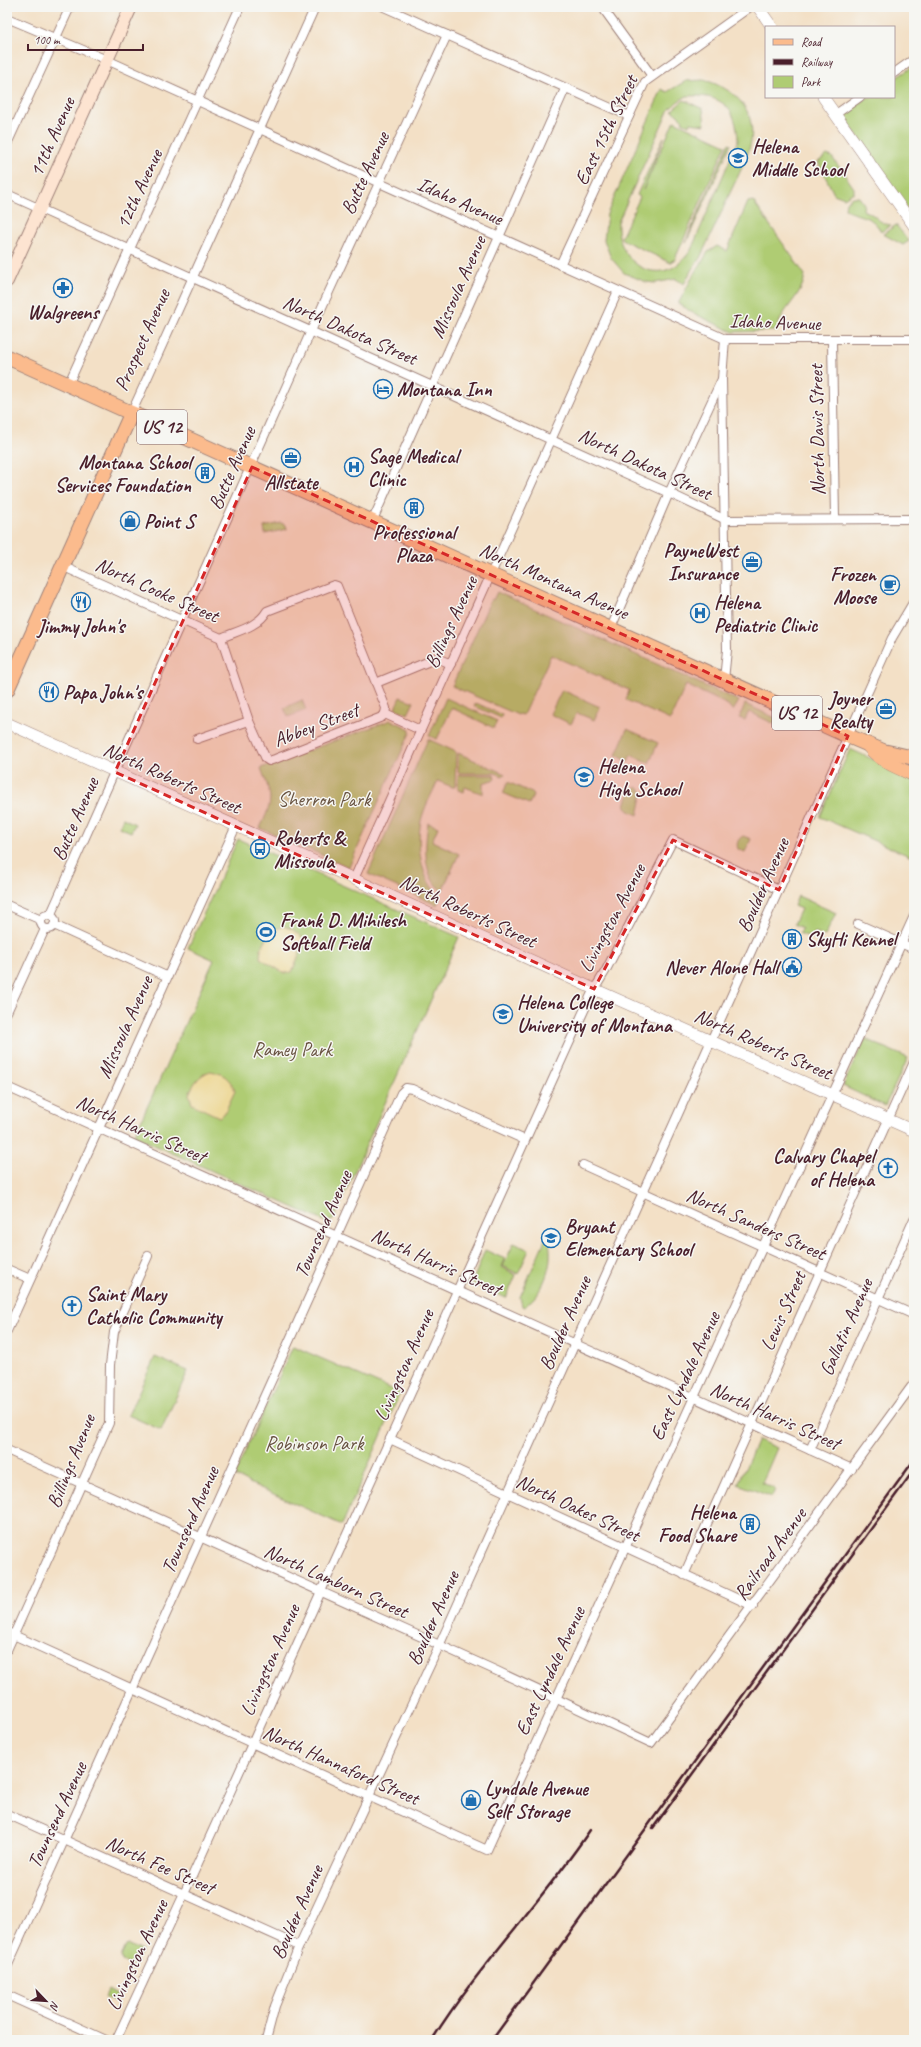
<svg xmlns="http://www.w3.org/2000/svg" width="921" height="2047" font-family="Caveat,sans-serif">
<rect width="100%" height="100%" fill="#f6f6f2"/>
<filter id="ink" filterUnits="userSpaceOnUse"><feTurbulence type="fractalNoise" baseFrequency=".025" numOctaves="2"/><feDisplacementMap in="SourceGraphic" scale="8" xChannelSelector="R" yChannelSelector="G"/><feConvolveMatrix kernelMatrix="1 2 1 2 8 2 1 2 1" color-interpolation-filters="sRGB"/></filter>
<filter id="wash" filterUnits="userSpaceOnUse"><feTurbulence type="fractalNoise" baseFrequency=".012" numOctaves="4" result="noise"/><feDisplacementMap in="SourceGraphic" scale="16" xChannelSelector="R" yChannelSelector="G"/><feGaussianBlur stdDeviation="0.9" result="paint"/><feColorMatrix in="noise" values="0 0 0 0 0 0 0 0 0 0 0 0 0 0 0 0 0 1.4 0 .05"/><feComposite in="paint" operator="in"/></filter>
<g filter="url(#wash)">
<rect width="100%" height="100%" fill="#f3e0c6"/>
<!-- green -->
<g fill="#afcc73" stroke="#7c764f" fill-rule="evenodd">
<polygon points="914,66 914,218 842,114 868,97 894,97 894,79"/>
<path d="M704 80C737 89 760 113 749 150 744 165 736 180 729 195 720 216 710 237 700 258L692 269 684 284 676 279 655 283 646 282 624 273 611 258 604 240 607 214 662 89 667 92 686 81ZM687 96C721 94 737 107 738 141L691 250C686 257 679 265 670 269 640 280 616 251 618 222L668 111 677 102Z"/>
<polygon points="684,100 703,109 705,125 690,123 689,125 682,122 683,120 672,110"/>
<polygon points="674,121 726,145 674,261 672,260 671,263 623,240 621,238 640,197 637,195 640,188 664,137 643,190"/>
<polygon points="729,143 731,144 686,243 685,243"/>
<polygon points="827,155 832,157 854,188 854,192 844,198 834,194 818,162"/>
<path d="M852 197H859L864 204 863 209 864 211C874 212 878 224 891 225L881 232C872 213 858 219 845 208L846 202Z"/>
<path d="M753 201 805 275C803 297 779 310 777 331L733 332 689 311 686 308 678 304 696 270 699 267 708 252 717 246 727 251 748 202Z"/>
<polygon points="896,225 909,241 903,245 883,234"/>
<polygon points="281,523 286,525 287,529 265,534 264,527"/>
<polygon points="497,592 730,697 739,701 733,711 728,705 686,685 670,720 626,700 629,690 551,655 523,715 519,714 518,715 452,686 491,599 493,600"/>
<polygon points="562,690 600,707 594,720 577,713 571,724 550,714"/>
<polygon points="400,697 414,702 408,714 395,708"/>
<polygon points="446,698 497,721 494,728 452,708 437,739 429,736"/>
<polygon points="302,700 306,710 288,717 284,708"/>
<polygon points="476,703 502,715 501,718 474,706"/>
<polygon points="745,704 782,721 779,726 749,712 745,720 739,718"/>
<path d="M391 720 410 729V733L349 867 260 828C274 799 272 798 261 768Z"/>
<polygon points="627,729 658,743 649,763 631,755 628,761 616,755"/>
<path d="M428 739 456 752 455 787H452L438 781C432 793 424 808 421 821 416 846 421 879 440 897L437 905 368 874Z"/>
<polygon points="850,749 914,778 914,858 820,817"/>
<polygon points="458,753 505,774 503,776 495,773 458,773"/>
<polygon points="458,775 494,775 495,779 483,783 483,794 465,787 463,792 458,790"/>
<polygon points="508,782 534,794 529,804 503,793"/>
<polygon points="637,787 643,792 638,815 629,811 625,805 630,791"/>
<polygon points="123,818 135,824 131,832 119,827"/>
<path d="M428 823 438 827 432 841 459 854 442 891C422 876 425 845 428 823Z"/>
<path d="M743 836 751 839 745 852 738 849C736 843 738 839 743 836Z"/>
<polygon points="238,839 459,937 333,1220 326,1222 134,1136 214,960 188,948"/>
<polygon points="798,896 836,913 825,936 815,932 812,938 799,933 802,928 794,924 801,909 794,906"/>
<polygon points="865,1039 908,1058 885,1106 843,1086"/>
<path d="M547 1235C556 1260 545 1292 524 1307L522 1306 520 1297Z"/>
<polygon points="514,1243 529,1250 518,1274 503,1266"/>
<polygon points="485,1250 505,1259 502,1267 516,1275 506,1298 472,1283"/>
<polygon points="293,1346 400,1393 342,1525 234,1476"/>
<polygon points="155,1357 188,1371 161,1430 128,1415"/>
<polygon points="758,1440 777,1448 762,1483 775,1489 772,1497 738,1484"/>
<polygon points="129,1945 141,1951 133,1966 122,1961 121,1957 126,1946"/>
<polygon points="108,1990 117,1995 114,2001 105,1997"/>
</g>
<!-- sand -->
<g fill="#eeda9e" stroke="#9c7c64">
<polygon points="283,926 292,929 305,940 292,972 284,973 260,958 261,948 271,931"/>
<path d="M210 1071C223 1073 230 1078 235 1091L224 1114 219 1117 192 1104 189 1094C194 1083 198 1076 210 1071Z"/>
</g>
</g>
<g filter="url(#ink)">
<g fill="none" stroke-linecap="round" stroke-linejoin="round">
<!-- minor casing -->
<g stroke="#9e8078" stroke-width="10">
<g id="minor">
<polyline points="384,7 629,116"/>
<polyline points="602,7 652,76"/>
<polyline points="7,18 107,60 725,339 914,339"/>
<polyline points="894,73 914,59"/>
<polyline points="836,114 860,97"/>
<polyline points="7,144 70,7"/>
<polyline points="7,194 669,493 726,520 914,519"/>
<polyline points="560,265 645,82 750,7"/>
<polyline points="832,340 835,519"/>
<polyline points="68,385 240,7"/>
<polyline points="131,414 315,7"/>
<polyline points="372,522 565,89"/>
<path d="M62 566 221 638C237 631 258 627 267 611L334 585 337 586 386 708 385 714"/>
<polyline points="611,628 669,493 721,381"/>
<polyline points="221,638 249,721 266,759 269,761 275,759 382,717 385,714"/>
<polyline points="724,680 727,650 722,379 725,339"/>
<polyline points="376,683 437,658 451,664"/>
<polyline points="385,714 420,730"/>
<polyline points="197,739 249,721"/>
<polyline points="354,879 618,291"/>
<polyline points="7,905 41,920"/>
<circle cx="48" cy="922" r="7"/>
<polyline points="50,916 311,331 447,35"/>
<polyline points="858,924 914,949"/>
<polyline points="54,925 166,976"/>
<polyline points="7,1012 45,929"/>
<polyline points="7,1087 852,1469"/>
<polyline points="583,1165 914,1315"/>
<polyline points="7,1269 30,1279"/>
<polyline points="7,1331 236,826"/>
<polyline points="390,1439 753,1606"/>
<polyline points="7,1450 497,1671 651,1743 914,1383"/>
<polyline points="810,1450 914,1219"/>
<polyline points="684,1575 914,1062"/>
<polyline points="7,1632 487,1850 914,916"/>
<polyline points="7,1650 109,1423 110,1365 114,1332 148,1256"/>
<polyline points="7,1814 299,1946"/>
<polyline points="7,1967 401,1093 406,1088 412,1089 525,1140"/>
<polyline points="7,1995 106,2040"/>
<polyline points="116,2040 184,1894 591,995 606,970 673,840 779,890"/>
<polyline points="266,2040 275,2006 299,1946 439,1646 892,638 914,601"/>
</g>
</g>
<!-- tertiary casing -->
<g stroke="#9e8078" stroke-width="12">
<g id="tertiary">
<polyline points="758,7 772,27"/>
<polyline points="823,97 914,226"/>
<polyline points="7,723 354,879 594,989 914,1131"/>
</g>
</g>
<!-- secondary casing -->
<g stroke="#9e8078" stroke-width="14">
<polyline id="secondary" points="7,281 131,7"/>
</g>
<!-- primary casing -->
<g stroke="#9e8078" stroke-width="14">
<path id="primary" d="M869 747C880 761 898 768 914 775"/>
</g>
<!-- trunk casing -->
<g stroke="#9e8078" stroke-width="16">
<g id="trunk">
<polyline points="7,357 848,736 883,751 914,758"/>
<polyline points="7,690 131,414"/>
</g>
</g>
<!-- minor -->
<use href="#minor" stroke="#fff" stroke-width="8"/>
<!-- tertiary -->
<use href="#tertiary" stroke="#fff" stroke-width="11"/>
<!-- secondary -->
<use href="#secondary" stroke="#fde4d1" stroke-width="12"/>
<!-- primary -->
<use href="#primary" stroke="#fbbb8d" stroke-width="13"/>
<!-- trunk -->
<use href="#trunk" stroke="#fbbb8d" stroke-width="14"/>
<!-- rail -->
<g stroke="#4a1f2b" stroke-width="2.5">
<polyline points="653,1828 914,1470"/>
<path d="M432 2040C478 1966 541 1903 590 1830"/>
<polyline points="492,2040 914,1460"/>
</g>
</g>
</g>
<!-- marked area -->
<path fill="#d62828" fill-opacity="0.2" stroke="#d62828" stroke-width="3" stroke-dasharray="8 5" stroke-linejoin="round" d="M252 467 848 736 779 890 673 840 594 989 115 772Z"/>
<!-- icons -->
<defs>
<g id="school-ring" transform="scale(1)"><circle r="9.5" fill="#f6f6f2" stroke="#1f6fb2" stroke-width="1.5"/><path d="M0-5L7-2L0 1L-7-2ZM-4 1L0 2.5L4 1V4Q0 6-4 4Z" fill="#1f6fb2"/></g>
<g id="pharmacy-ring" transform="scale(1)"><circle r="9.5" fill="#f6f6f2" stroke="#1f6fb2" stroke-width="1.5"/><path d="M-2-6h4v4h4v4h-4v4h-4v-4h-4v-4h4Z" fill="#1f6fb2"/></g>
<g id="hotel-ring" transform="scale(1)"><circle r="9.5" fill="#f6f6f2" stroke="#1f6fb2" stroke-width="1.5"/><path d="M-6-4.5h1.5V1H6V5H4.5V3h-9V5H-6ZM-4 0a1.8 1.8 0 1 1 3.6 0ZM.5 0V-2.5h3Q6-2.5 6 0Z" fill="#1f6fb2"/></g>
<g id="office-ring" transform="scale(1)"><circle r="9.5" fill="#f6f6f2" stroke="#1f6fb2" stroke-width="1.5"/><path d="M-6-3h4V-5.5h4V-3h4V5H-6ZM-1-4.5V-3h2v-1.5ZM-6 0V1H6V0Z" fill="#1f6fb2"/></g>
<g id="hospital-ring" transform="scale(1)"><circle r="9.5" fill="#f6f6f2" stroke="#1f6fb2" stroke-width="1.5"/><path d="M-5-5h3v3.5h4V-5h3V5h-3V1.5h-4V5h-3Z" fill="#1f6fb2"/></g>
<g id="building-ring" transform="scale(1)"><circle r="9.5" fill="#f6f6f2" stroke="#1f6fb2" stroke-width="1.5"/><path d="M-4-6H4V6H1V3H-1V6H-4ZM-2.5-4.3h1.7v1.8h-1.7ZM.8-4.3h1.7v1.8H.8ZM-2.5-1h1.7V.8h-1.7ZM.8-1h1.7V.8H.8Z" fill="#1f6fb2"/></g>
<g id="shop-ring" transform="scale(1)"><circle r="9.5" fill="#f6f6f2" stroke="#1f6fb2" stroke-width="1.5"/><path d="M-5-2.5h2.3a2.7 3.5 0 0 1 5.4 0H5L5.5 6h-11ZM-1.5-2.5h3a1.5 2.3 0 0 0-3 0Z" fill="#1f6fb2"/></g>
<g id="cafe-ring" transform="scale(1)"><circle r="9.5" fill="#f6f6f2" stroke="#1f6fb2" stroke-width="1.5"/><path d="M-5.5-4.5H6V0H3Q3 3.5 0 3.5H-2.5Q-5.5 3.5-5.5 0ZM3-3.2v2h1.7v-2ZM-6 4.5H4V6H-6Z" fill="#1f6fb2"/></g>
<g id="restaurant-ring" transform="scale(1)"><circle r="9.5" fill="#f6f6f2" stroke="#1f6fb2" stroke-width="1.5"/><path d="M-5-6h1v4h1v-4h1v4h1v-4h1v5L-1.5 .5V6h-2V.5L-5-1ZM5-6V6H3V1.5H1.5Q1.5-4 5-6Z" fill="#1f6fb2"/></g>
<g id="bus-ring" transform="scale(1)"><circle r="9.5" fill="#f6f6f2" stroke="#1f6fb2" stroke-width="1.5"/><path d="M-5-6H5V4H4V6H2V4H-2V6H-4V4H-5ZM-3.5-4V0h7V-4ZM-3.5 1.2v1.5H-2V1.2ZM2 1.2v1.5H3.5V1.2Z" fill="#1f6fb2"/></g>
<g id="stadium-ring" transform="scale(1)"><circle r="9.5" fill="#f6f6f2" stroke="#1f6fb2" stroke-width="1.5"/><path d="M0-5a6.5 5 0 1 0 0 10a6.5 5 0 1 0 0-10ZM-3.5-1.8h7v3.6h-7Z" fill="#1f6fb2"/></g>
<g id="civic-ring" transform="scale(1)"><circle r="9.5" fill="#f6f6f2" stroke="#1f6fb2" stroke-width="1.5"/><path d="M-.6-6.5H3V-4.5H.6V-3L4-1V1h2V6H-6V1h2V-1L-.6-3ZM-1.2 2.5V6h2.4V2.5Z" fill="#1f6fb2"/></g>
<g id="university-ring" transform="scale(1)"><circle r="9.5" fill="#f6f6f2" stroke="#1f6fb2" stroke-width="1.5"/><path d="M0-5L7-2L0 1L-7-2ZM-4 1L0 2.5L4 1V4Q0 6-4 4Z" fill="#1f6fb2"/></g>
<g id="church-ring" transform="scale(1)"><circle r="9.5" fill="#f6f6f2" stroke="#1f6fb2" stroke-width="1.5"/><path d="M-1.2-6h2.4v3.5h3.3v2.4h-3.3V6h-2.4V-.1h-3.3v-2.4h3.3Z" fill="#1f6fb2"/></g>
</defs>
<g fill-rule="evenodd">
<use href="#school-ring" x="738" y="158"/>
<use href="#pharmacy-ring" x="63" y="288"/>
<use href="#hotel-ring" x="383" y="389"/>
<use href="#office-ring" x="291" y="458"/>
<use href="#hospital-ring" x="354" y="467"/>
<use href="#building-ring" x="205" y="473"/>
<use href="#building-ring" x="414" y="508"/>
<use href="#shop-ring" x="130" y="521"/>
<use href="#office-ring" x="752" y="562"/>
<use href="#cafe-ring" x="890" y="585"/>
<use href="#restaurant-ring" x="81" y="602"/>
<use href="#hospital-ring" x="700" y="613"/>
<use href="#restaurant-ring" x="49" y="692"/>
<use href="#office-ring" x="886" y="709"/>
<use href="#school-ring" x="584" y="777"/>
<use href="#bus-ring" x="260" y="849"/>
<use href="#stadium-ring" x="266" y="932"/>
<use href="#building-ring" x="792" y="939"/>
<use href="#civic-ring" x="792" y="967"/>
<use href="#university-ring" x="503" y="1014"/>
<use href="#church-ring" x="888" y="1168"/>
<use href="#school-ring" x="551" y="1238"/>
<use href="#church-ring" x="72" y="1306"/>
<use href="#building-ring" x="750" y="1524"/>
<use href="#shop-ring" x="471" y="1800"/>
</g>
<g text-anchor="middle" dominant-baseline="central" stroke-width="3" stroke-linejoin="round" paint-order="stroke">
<!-- shield labels -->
<g fill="#f6f6f2" stroke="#7e6067" stroke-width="1">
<rect x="137" y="410" width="50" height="34" rx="3"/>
<rect x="772" y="696" width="50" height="34" rx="3"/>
</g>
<g font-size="19" font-weight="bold" fill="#4a1f2b">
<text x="162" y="427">US 12</text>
<text x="797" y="713">US 12</text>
</g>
<!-- street labels -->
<g font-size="20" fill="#4a1f2b" stroke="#f6f6f2">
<text transform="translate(606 130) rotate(-64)">East 15th Street</text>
<text transform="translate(52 137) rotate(-66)">11th Avenue</text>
<text transform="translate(365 173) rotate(-65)">Butte Avenue</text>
<text transform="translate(139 189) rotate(-65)">12th Avenue</text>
<text transform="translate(460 201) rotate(24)">Idaho Avenue</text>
<text transform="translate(458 287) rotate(-66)">Missoula Avenue</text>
<text transform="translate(775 322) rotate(2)">Idaho Avenue</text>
<text transform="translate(350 330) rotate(24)">North Dakota Street</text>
<text transform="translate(142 340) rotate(-66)">Prospect Avenue</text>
<text transform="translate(817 430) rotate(-91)">North Davis Street</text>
<text transform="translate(645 464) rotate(25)">North Dakota Street</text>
<text transform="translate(232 468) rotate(-66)">Butte Avenue</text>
<text transform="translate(554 581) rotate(24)">North Montana Avenue</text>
<text transform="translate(157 590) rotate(24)">North Cooke Street</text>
<text transform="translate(451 622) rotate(-65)">Billings Avenue</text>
<text transform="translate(316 725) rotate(-21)">Abbey Street</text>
<text transform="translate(172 778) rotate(24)">North Roberts Street</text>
<text transform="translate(75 819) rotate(-66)">Butte Avenue</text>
<text transform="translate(763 885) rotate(-66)">Boulder Avenue</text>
<text transform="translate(468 911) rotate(25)">North Roberts Street</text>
<text transform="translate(612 918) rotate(-62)">Livingston Avenue</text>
<text transform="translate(125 1027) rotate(-66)">Missoula Avenue</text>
<text transform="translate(763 1044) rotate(24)">North Roberts Street</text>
<text transform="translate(141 1129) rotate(24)">North Harris Street</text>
<text transform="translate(323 1224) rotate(-66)">Townsend Avenue</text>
<text transform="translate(756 1224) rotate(24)">North Sanders Street</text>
<text transform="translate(436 1262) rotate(24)">North Harris Street</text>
<text transform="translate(783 1311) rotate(-66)">Lewis Street</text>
<text transform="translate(565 1323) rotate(-66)">Boulder Avenue</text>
<text transform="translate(846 1327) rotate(-66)">Gallatin Avenue</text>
<text transform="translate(404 1365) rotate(-66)">Livingston Avenue</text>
<text transform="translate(685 1376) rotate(-65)">East Lyndale Avenue</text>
<text transform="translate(775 1416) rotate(24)">North Harris Street</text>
<text transform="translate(71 1461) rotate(-68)">Billings Avenue</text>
<text transform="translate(578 1508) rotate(25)">North Oakes Street</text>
<text transform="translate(190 1520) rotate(-66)">Townsend Avenue</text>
<text transform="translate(770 1554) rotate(-54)">Railroad Avenue</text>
<text transform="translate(336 1581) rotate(24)">North Lamborn Street</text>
<text transform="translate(433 1618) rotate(-66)">Boulder Avenue</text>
<text transform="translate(270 1660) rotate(-66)">Livingston Avenue</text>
<text transform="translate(550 1671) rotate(-65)">East Lyndale Avenue</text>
<text transform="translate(341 1765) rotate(24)">North Hannaford Street</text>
<text transform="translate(57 1815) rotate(-65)">Townsend Avenue</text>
<text transform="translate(160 1865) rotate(24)">North Fee Street</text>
<text transform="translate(297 1912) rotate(-66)">Boulder Avenue</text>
<text transform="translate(137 1955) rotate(-65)">Livingston Avenue</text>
</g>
<!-- poi labels -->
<g font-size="20" font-weight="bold" fill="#4a1f2b" stroke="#f6f6f2" text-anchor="start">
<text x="752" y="146">Helena<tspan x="752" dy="23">Middle School</tspan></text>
<text x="63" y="312" text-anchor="middle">Walgreens</text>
<text x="397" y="389">Montana Inn</text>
<text x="368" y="456">Sage Medical<tspan x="368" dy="23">Clinic</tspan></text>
<text x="191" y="462" text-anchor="end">Montana School<tspan x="191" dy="23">Services Foundation</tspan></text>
<text x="291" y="482" text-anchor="middle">Allstate</text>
<text x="144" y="521">Point S</text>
<text x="414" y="532" text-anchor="middle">Professional<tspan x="414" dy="23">Plaza</tspan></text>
<text x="738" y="550" text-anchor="end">PayneWest<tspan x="738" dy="23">Insurance</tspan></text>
<text x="876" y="574" text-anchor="end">Frozen<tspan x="876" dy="23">Moose</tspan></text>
<text x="714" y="602">Helena<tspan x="714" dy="23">Pediatric Clinic</tspan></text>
<text x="81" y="626" text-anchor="middle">Jimmy John's</text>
<text x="63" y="692">Papa John's</text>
<text x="872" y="698" text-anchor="end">Joyner<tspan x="872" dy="23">Realty</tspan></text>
<text x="598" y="766">Helena<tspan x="598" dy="23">High School</tspan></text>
<text x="274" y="838">Roberts &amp;<tspan x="274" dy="23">Missoula</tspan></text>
<text x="280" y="920">Frank D. Mihilesh<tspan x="280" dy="23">Softball Field</tspan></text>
<text x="806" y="939">SkyHi Kennel</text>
<text x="778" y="967" text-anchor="end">Never Alone Hall</text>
<text x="517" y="1002">Helena College<tspan x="517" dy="23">University of Montana</tspan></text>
<text x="874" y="1156" text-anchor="end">Calvary Chapel<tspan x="874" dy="23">of Helena</tspan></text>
<text x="565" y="1226">Bryant<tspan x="565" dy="23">Elementary School</tspan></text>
<text x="86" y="1294">Saint Mary<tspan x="86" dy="23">Catholic Community</tspan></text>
<text x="736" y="1512" text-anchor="end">Helena<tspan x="736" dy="23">Food Share</tspan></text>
<text x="485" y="1788">Lyndale Avenue<tspan x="485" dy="23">Self Storage</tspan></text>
</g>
<!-- park labels -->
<g font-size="20" fill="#685341" stroke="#f6f6f2">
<text x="324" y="799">Sherron Park</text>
<text x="292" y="1049">Ramey Park</text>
<text x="314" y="1443">Robinson Park</text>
</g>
</g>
<!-- margin -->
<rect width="921" height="2047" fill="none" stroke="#f6f6f2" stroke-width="24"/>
<!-- legend -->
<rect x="765" y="26" width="130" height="72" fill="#f6f6f2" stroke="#b1a0a2"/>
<rect x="773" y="39" width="20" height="6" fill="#fbbb8d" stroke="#b1a0a2"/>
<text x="801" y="46" font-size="12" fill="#4a1f2b">Road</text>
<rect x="773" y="59" width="20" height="6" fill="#4a1f2b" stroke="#b1a0a2"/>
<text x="801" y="66" font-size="12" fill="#4a1f2b">Railway</text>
<rect x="773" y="76" width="20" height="12" fill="#afcc73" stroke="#b1a0a2"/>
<text x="801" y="86" font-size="12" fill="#4a1f2b">Park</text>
<!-- north arrow -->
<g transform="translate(46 2001) rotate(115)" stroke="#f6f6f2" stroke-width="3" paint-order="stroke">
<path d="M0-3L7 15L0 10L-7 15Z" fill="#4a1f2b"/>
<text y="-6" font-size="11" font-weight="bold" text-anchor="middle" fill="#4a1f2b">N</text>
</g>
<!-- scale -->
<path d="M28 44v6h115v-6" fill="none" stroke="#4a1f2b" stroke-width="2"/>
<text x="34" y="44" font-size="12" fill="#4a1f2b" stroke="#f6f6f2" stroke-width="3" paint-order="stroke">100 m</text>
</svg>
